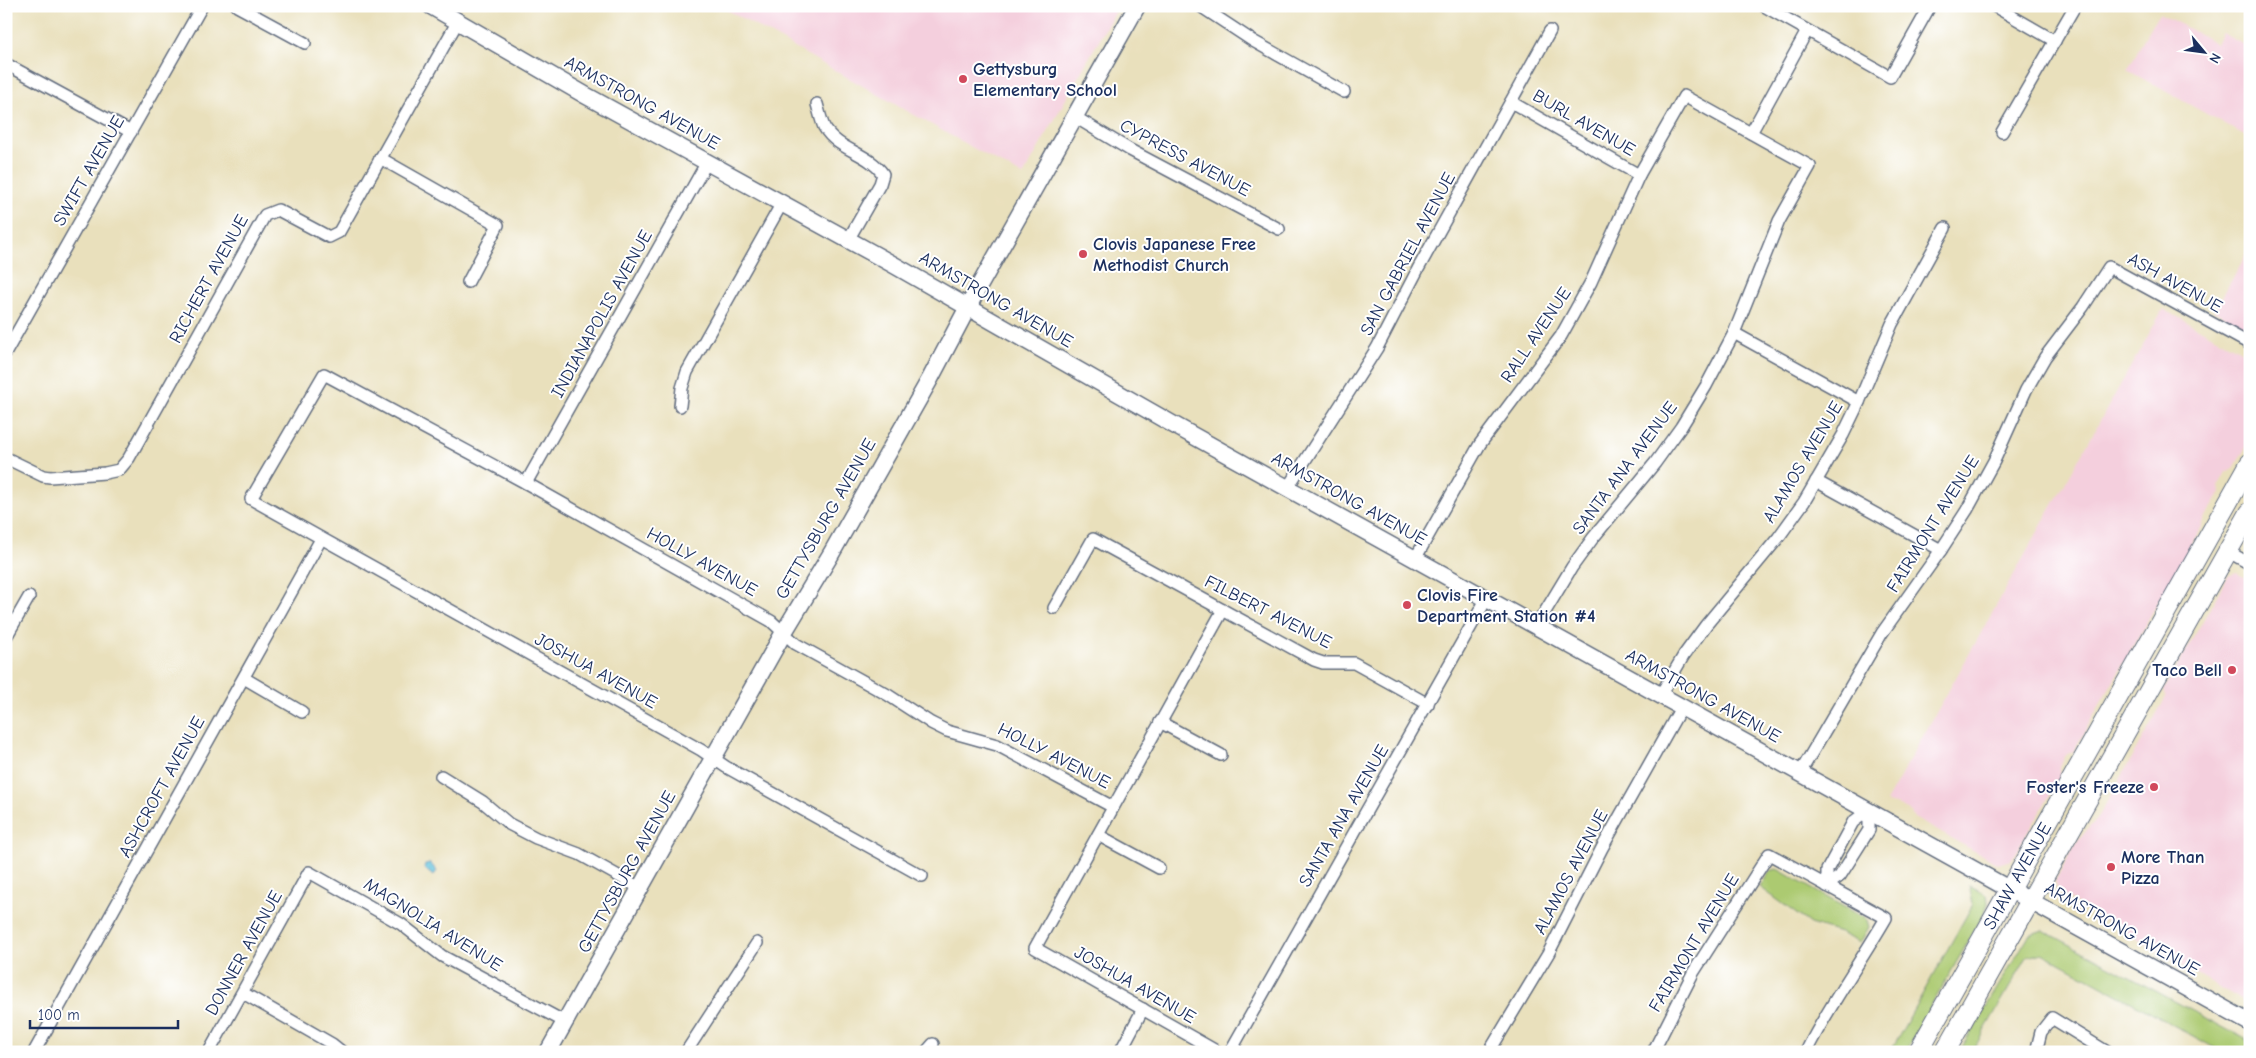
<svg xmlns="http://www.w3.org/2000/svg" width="2256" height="1058" font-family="'Comic Neue',sans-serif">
<rect width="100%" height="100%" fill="#fff"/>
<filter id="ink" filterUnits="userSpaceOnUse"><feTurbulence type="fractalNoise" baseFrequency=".02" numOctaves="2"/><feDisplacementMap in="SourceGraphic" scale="10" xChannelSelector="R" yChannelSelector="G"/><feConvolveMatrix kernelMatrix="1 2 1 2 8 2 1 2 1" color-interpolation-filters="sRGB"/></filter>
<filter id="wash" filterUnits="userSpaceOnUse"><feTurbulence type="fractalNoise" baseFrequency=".0096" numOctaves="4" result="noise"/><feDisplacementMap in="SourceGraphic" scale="20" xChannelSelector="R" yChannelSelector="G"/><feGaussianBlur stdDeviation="1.12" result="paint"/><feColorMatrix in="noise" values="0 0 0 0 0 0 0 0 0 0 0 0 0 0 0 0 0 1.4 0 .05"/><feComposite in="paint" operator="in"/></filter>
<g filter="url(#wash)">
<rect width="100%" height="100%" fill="#e9e0bc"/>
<!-- built -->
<g fill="#f4cfdd">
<polygon points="720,6 1118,6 1023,176"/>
<polygon points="2159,13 2216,43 2222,33 2250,48 2250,138 2127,70"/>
<polygon points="2250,248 2250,331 2214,311"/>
<polygon points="2163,309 2250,356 2250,440 2234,468 2226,472 2219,485 2220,493 2073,752 2066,755 2059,768 2060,777 2040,812 2011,860 1998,864 1914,818 1911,812 1895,804 1886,802"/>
<polygon points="2237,573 2250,581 2250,1005 2060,894 2055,881 2076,843 2099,816 2166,697 2164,690 2228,576"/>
</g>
<!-- green -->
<g fill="#acca71" stroke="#647c68">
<polygon points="1777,869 1867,920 1869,927 1860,943 1840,933 1810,924 1760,887 1770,871"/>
<polygon points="1969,885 1987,895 1988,903 1984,914 1905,1052 1890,1052 1973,904"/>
<polygon points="2043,930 2250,1042 2250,1052 2222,1052 2042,953 2027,957 1972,1052 1959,1052 2029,935"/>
</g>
<!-- water -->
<polygon fill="#5cbfda" stroke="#3c779c" points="430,863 437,871 433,876 424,868 425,864"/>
</g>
<g filter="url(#ink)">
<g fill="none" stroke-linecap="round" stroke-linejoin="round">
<!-- street casing -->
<g stroke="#636d7f" stroke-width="14">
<g id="street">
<polyline points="237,6 305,43"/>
<polyline points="1200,6 1253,41 1344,92"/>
<polyline points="1764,6 1890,77 1930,6"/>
<polyline points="1994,6 2055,41"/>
<polyline points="6,64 131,132"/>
<polyline points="1511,102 1639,175"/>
<path d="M817 104C819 111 821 120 824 127 838 151 868 152 883 174L880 184 848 240"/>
<polyline points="1075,117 1130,150 1279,229"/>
<polyline points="2002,132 2075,6"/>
<polyline points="1751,133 1807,31"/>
<polyline points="380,158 498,225 468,282"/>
<polyline points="1734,333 1859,402"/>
<polyline points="6,352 202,6"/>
<polyline points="680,406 682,388 687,372 782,203"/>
<polyline points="6,458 43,476 50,477 105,473 119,470 129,458 265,215 278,210 329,237 339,232 458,21"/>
<polyline points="1816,481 1941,550"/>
<polyline points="526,483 707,162"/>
<polyline points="1288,487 1377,348 1418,269 1550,31"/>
<polyline points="2227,551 2250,564"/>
<polyline points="1415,559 1480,444 1561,336 1591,282 1639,175 1684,96 1810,166 1779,221 1734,333 1706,386 1681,427 1655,463 1593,538 1572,567 1537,625"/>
<polyline points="1054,608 1093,539 1314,660 1323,663 1354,663 1428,704"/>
<polyline points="6,637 29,597"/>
<polyline points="244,678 302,712"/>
<polyline points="1661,694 1684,655 1706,625 1778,538 1804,502 1843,435 1859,402 1892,324 1945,228"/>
<polyline points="1160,722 1221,755"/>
<polyline points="1800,773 1882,633 1941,550 1967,510 1994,461 2026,390 2045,357 2083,307 2109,267 2250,344"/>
<polyline points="441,776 483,802 509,824 536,838 579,854 640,888"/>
<polyline points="1098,835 1159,868"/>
<polyline points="922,876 726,767 701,750 251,499 324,374 526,483 771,621 796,644 888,695 931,723 947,731 997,745 1113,807"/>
<polyline points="1827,886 1840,876 1869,830 1869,810"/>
<polyline points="1827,886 1827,870 1853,822 1869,810"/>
<polyline points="243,993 332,1044 342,1052"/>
<polyline points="34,1052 321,539"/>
<polyline points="209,1052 309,872 401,924 442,956 565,1022"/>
<polyline points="686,1052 757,943"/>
<polyline points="926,1052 933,1044"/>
<polyline points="1120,1052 1143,1009"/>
<polyline points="1218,1052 1035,948 1223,610"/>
<polyline points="1230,1052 1487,598"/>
<polyline points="1489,1052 1548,954 1602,848 1682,706"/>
<path d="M1653 1052 1693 973 1769 854 1886 918C1860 963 1829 1005 1806 1052"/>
<polyline points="2036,1052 2041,1032 2052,1018 2107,1052"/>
</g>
</g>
<!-- secondary casing -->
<g stroke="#636d7f" stroke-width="19">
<g id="secondary">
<polyline points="431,6 585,95 894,265 1174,425 2250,1023"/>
<polyline points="548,1052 784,632 831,554 930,379 977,290 1137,6"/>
</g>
</g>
<!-- primary casing -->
<g stroke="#636d7f" stroke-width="21">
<g id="primary">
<path id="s1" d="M1918 1052 2250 463"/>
<polyline points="1945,1052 2250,512"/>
</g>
</g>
<!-- street -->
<use href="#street" stroke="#fff" stroke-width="11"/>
<!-- secondary -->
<use href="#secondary" stroke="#fff" stroke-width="16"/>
<!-- primary -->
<use href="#primary" stroke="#fff" stroke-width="19"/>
</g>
</g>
<!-- markers -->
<g fill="#d1495b" stroke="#fff" stroke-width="2">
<circle cx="963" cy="79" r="5"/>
<circle cx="1083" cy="254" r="5"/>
<circle cx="1407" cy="605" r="5"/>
<circle cx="2232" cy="670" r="5"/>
<circle cx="2154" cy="787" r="5"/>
<circle cx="2111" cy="867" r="5"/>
</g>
<g text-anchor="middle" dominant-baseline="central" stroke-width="4" stroke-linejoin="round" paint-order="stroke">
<!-- poi labels -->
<g font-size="18" font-weight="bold" fill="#1b2f5e" stroke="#fff" text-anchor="start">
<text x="973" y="69">Gettysburg<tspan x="973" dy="21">Elementary School</tspan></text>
<text x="1093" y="244">Clovis Japanese Free<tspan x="1093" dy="21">Methodist Church</tspan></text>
<text x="1417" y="595">Clovis Fire<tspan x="1417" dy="21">Department Station #4</tspan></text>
<text x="2222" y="670" text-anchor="end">Taco Bell</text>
<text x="2144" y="787" text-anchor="end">Foster's Freeze</text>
<text x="2121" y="857">More Than<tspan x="2121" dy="21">Pizza</tspan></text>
</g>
<!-- street labels -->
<g font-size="18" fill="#1b2f5e" stroke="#fff">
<text transform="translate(642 103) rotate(29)">ARMSTRONG AVENUE</text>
<text transform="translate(1584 123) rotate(30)">BURL AVENUE</text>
<text transform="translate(1185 158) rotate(28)">CYPRESS AVENUE</text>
<text transform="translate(89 171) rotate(-60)">SWIFT AVENUE</text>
<text transform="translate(1408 254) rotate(-62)">SAN GABRIEL AVENUE</text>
<text transform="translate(209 279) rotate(-61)">RICHERT AVENUE</text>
<text transform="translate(2175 283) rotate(29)">ASH AVENUE</text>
<text transform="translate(996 300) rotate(30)">ARMSTRONG AVENUE</text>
<text transform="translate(602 314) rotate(-61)">INDIANAPOLIS AVENUE</text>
<text transform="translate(1536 335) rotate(-56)">RALL AVENUE</text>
<text transform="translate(1803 462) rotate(-59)">ALAMOS AVENUE</text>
<text transform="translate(1625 468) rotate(-53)">SANTA ANA AVENUE</text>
<text transform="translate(1349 499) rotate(29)">ARMSTRONG AVENUE</text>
<text transform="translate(826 519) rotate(-60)">GETTYSBURG AVENUE</text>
<text transform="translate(1933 524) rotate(-58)">FAIRMONT AVENUE</text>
<text transform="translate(702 562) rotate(29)">HOLLY AVENUE</text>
<text transform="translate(1268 612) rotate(27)">FILBERT AVENUE</text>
<text transform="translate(596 671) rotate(29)">JOSHUA AVENUE</text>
<text transform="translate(1703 696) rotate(29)">ARMSTRONG AVENUE</text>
<text transform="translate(1054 756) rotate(27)">HOLLY AVENUE</text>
<text transform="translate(162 787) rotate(-61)">ASHCROFT AVENUE</text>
<text transform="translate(1344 816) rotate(-60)">SANTA ANA AVENUE</text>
<text transform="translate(627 872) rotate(-61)">GETTYSBURG AVENUE</text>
<text transform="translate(1571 872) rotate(-62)">ALAMOS AVENUE</text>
<text stroke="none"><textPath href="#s1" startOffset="202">SHAW AVENUE</textPath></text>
<text transform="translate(433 925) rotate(32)">MAGNOLIA AVENUE</text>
<text transform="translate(2122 929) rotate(29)">ARMSTRONG AVENUE</text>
<text transform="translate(1694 943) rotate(-59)">FAIRMONT AVENUE</text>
<text transform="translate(244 953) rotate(-61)">DONNER AVENUE</text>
<text transform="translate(1135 985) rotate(30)">JOSHUA AVENUE</text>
</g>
</g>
<!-- margin -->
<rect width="2256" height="1058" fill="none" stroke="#fff" stroke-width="25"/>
<!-- north arrow -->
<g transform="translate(2204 52) rotate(119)" stroke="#ffffff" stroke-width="4" paint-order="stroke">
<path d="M0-4L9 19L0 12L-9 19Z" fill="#1b2f5e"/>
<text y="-8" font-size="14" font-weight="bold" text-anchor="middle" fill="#1b2f5e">N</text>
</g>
<!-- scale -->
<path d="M30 1020v8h148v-8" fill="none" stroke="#1b2f5e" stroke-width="2.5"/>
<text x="38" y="1020" font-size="15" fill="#1b2f5e" stroke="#ffffff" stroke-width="4" paint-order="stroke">100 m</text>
</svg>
